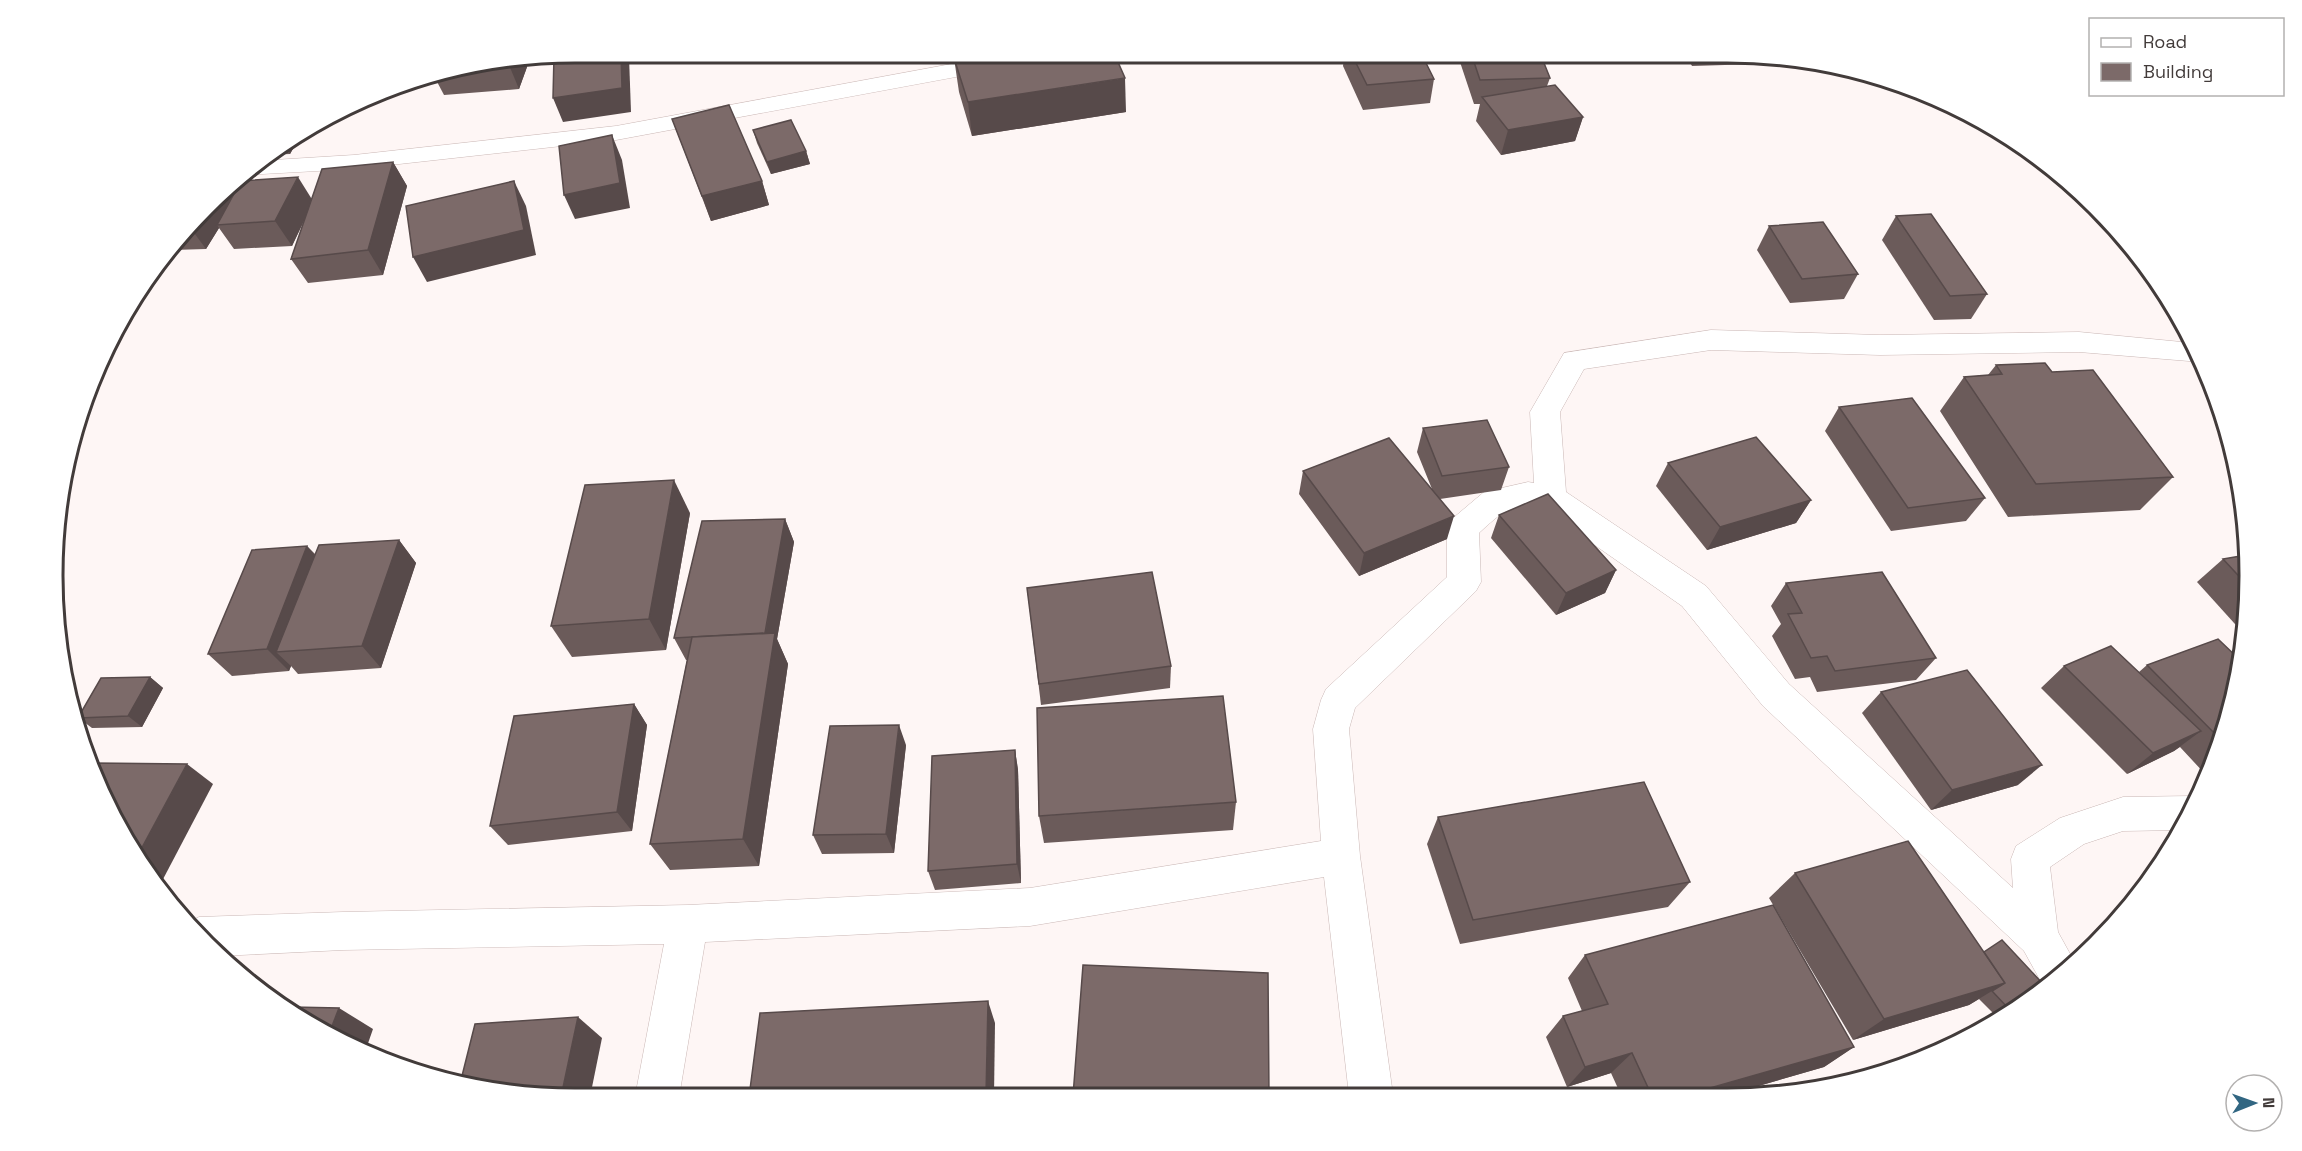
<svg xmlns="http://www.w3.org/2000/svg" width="2302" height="1151" font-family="'Space Grotesk',sans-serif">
<rect width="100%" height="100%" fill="#fef6f5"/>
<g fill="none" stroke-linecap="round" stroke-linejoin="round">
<!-- minor casing -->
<g stroke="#cab7b5" stroke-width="1">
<g id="minor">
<polygon points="1011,53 1058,53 1055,58 1047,60 616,140 354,169 243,175 257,161 354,155 616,126"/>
<path d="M1711 330 1880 335 2079 332 2192 343 2201 362 2079 352 1880 355 1711 350 1584 369 1560 412 1566 492 1706 586 1789 684 2013 888 2011 859 2016 846 2060 818 2123 797 2192 796 2199 798 2180 830 2123 831 2084 844 2050 867 2058 932 2074 961 2044 987 2024 951 1763 706 1682 606 1543 509C1510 503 1502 512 1479 533L1481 582 1476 591 1355 708 1349 729 1360 856 1393 1095H1349L1324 877 1030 926 705 942 679 1097H635L664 944 343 950 220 956 205 945 189 922 199 917 343 912 688 905 1030 888 1321 841 1313 729 1321 700 1326 689 1447 577V528L1452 519 1484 492 1528 482 1534 483 1530 412 1564 353Z"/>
</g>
</g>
<!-- minor -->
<use href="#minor" fill="#fff" fill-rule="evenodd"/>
</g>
<!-- wall -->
<g fill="#6b5b5a">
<polygon points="1345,53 1421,53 1434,79 1430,103 1363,110 1343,66"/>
<polygon points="1458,53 1540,53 1550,78 1547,86 1583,117 1575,141 1501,155 1476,121 1480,104 1474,104 1458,56"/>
<polygon points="1685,54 1763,54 1758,64 1692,66"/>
<polygon points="954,58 1126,112 972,136 959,92"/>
<polygon points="524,61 527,67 519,89 444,95 434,76"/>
<polygon points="1812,62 1843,67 1817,69"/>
<polygon points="672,119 762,181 769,205 711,221"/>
<polygon points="753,130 806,151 810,164 771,174 757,143"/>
<polygon points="299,138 290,154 267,155"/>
<polygon points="393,162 407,186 383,275 308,283 291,259 306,217 292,246 234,249 219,228 206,249 173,250 234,185 237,189 312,199"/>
<polygon points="1896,216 1987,294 1971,319 1934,320 1882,240"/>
<polygon points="1769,226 1858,274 1844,299 1790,303 1757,250"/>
<polygon points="1996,365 2173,477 2140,510 2008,517 1940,411 1964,377 1988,375"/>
<polygon points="1839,407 1985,498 1966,521 1891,531 1825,431"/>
<polygon points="1423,428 1509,467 1501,490 1440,499 1447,539 1359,576 1299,494 1303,471 1432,489 1417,452"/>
<polygon points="1668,463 1811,500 1796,523 1707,550 1656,486"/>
<polygon points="690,513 666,650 572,657 551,626"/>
<polygon points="1499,515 1616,570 1605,593 1556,615 1491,538"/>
<polygon points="785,519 794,542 777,639 788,664 759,866 670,870 650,844 687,660 686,660 674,638"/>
<polygon points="399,540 416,563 381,668 298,674 291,666 289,671 232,676 208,654 307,546 315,554"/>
<polygon points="2247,555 2248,609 2244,634 2197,582 2223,559"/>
<polygon points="1786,583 1936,658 1916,680 1817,692 1810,677 1795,679 1772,636 1781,624 1771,606"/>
<polygon points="1027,588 1171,666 1170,688 1041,705"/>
<polygon points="2147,665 2232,711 2208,774 2206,775 2180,747 2174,751 2127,774 2041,688 2064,666 2139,672"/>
<polygon points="150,677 163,688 142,727 92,728 80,719 79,716"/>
<polygon points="1881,692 2018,785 1931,810 1862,713"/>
<polygon points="634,704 647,725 632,831 508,845 490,826"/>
<polygon points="906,745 894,853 822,854 813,835"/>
<polygon points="1015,750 1018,770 1021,883 935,890 928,871"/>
<polygon points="1236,802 1233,830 1044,843 1039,816"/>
<polygon points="1438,817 1690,882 1668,907 1460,944 1427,844"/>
<polygon points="1795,873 1984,952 2045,986 1996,1016 1979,999 1969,1005 1853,1040 1769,898"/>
<polygon points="1585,955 1854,1047 1824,1067 1731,1094 1621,1095 1611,1073 1567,1087 1546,1037 1563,1016 1582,1011 1568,978"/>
</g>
<!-- shaded-wall -->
<g fill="#574a4a">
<polygon points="574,53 574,55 537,59"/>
<polygon points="621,53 627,53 629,57 631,112 563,122 553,98"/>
<polygon points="674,53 747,53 747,56 678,64"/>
<polygon points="524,61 527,67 519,89 509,65 509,63"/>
<polygon points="1125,78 1126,112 972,136 968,102"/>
<polygon points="1583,117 1575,141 1501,155 1508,130"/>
<polygon points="612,135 622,160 630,208 575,219 564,195"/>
<polygon points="299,138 290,154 285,146"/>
<polygon points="806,151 810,164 771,174 767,162"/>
<polygon points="393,162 407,186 383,275 368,250"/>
<polygon points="298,177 313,201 292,246 275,221"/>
<polygon points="514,181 526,206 536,255 427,282 413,257"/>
<polygon points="762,181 769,205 711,221 702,196"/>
<polygon points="234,185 240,194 217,225 219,228 206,249 192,230"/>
<polygon points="674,480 690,513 666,650 649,619"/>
<polygon points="1811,500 1796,523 1707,550 1720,527"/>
<polygon points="1454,516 1447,539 1359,576 1364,553"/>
<polygon points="785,519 794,542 777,639 788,664 759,866 743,839 765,636"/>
<polygon points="399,540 416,563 381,668 362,646"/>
<polygon points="307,546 327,569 276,652 291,666 289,671 267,649"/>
<polygon points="1616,570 1605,593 1556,615 1566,593"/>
<polygon points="150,677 163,688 142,727 128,716"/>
<polygon points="634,704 647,725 632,831 617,812"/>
<polygon points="899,725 906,745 894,853 886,834"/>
<polygon points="2201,731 2174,751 2127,774 2153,753"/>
<polygon points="1015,750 1018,770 1021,883 1017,864"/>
<polygon points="187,764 213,784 161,883 139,853"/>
<polygon points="2042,765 2018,785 1931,810 1952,790"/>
<polygon points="2005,983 1969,1005 1853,1040 1884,1019"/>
<polygon points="988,1001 995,1023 994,1096 986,1096"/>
<polygon points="339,1008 373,1029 365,1052 344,1045 329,1034"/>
<polygon points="578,1017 602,1038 590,1097 561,1097"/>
<polygon points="1854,1047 1824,1067 1731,1094 1689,1094"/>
<polygon points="1632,1053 1611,1073 1567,1087 1585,1067"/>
</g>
<!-- building -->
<g fill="#7c6a69" stroke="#574a4a" stroke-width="1.5">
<polygon points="576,52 621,53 622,88 553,98 554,56"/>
<polygon points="988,53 1114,53 1125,78 968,102 954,58"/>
<polygon points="1351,53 1421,53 1434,79 1367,85"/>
<polygon points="1471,53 1540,53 1550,78 1480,80"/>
<polygon points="509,63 509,65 493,66"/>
<polygon points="1555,85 1583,117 1508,130 1482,97"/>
<polygon points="729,105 762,181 702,196 672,119"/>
<polygon points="791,120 806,151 767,162 753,130"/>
<polygon points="612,135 620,183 564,195 559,146"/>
<polygon points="393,162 368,250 291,259 322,169"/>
<polygon points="298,177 275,221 217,225 241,181"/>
<polygon points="514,181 524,230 413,257 406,206"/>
<polygon points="1931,214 1987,294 1950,296 1896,216"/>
<polygon points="1823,222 1858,274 1802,279 1769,226"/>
<polygon points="2045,363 2052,372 2093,370 2173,477 2036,484 1964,377 2002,374 1996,365"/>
<polygon points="1912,398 1985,498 1908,508 1839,407"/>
<polygon points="1487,420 1509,467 1442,476 1423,428"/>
<polygon points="1756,437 1811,500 1720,527 1668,463"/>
<polygon points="1389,438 1454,516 1364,553 1303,471"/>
<polygon points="674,480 649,619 551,626 585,485"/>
<polygon points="1548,494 1616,570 1566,593 1499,515"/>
<polygon points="785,519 765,633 674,638 702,521"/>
<polygon points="399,540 362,646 276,652 319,545"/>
<polygon points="307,546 267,649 208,654 252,550"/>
<polygon points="2247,555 2248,586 2223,559"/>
<polygon points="1152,572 1171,666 1039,684 1027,588"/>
<polygon points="1882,572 1936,658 1835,671 1827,656 1811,658 1788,614 1802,613 1786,583"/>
<polygon points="775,633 743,839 650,844 692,637"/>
<polygon points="2218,639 2240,660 2232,711 2221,740 2147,665"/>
<polygon points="2111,646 2201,731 2153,753 2064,666"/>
<polygon points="1967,670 2042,765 1952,790 1881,692"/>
<polygon points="150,677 128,716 79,718 79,716 101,678"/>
<polygon points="1223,696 1236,802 1039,816 1037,708"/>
<polygon points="634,704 617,812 490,826 514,716"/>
<polygon points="899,725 886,834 813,835 830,726"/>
<polygon points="1015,750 1017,864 928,871 932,756"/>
<polygon points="93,763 187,764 139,853 106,807"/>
<polygon points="1644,782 1690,882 1473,920 1438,817"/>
<polygon points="1908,841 2005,983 1884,1019 1795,873"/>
<polygon points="1773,905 1854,1047 1689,1094 1651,1094 1632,1053 1585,1067 1563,1016 1608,1004 1585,955"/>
<polygon points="2002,940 2045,986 2009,1009 1992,991 2005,983 1984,952"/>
<polygon points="1083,965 1268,973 1269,1095 1073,1096"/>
<polygon points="988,1001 986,1096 749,1097 760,1013"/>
<polygon points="292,1007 339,1008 329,1034"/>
<polygon points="578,1017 561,1097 542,1097 460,1084 475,1024"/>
</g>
<!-- crop -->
<path d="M0 0H2302V1151H0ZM575 63H1727A512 512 0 0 1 2239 575V576A512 512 0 0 1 1727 1088H575A512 512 0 0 1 63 576V575A512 512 0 0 1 575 63Z" fill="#fff" fill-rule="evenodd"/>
<path fill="none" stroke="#423b3a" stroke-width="3" d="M575 63H1727A512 512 0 0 1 2239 575V576A512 512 0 0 1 1727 1088H575A512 512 0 0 1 63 576V575A512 512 0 0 1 575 63Z"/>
<!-- legend -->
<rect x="2089" y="18" width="195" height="78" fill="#ffffff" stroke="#b3b1b0" stroke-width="1.5"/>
<rect x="2101" y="38" width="30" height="9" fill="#ffffff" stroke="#b3b1b0" stroke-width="1.5"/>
<text x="2143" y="48" font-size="18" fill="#423b3a">Road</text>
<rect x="2101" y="63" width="30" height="18" fill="#7c6a69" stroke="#b3b1b0" stroke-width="1.5"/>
<text x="2143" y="78" font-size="18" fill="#423b3a">Building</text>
<!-- north arrow -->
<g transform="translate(2254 1103) rotate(89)"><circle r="28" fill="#ffffff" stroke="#b3b1b0" stroke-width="1.5"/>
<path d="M0-4.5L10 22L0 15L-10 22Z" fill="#316682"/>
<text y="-9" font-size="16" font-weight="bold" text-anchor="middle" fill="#423b3a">N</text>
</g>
</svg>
